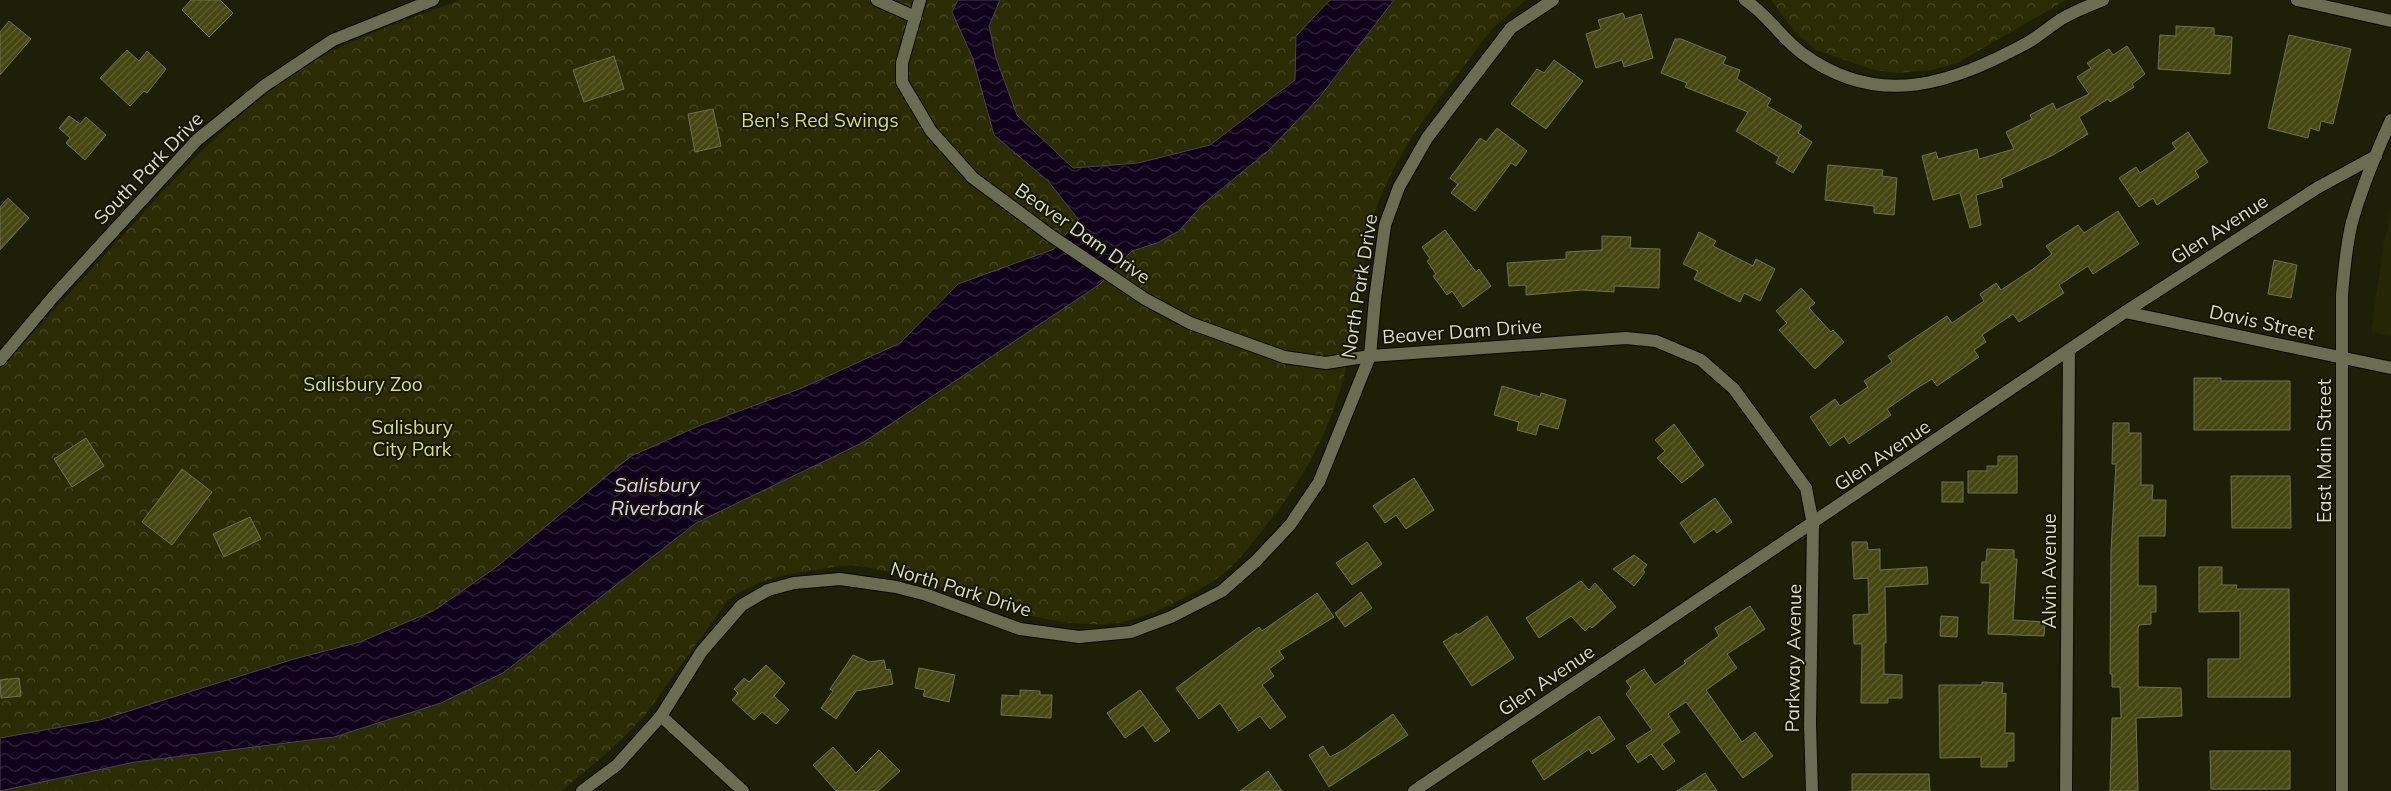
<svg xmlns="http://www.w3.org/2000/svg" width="2391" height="791" font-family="Mulish,sans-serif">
<defs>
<pattern id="forest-crowns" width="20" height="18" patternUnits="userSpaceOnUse" patternTransform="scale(1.25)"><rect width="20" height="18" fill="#2b2c03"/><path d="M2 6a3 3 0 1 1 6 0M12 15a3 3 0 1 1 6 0" fill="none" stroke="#494a27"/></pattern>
<pattern id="water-waves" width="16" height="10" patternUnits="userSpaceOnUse" patternTransform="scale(1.25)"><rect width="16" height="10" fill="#10001c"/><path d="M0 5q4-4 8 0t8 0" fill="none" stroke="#32253c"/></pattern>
<pattern id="building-hatch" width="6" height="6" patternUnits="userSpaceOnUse" patternTransform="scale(1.25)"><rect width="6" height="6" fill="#454610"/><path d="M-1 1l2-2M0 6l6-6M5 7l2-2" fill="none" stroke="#5f6032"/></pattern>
</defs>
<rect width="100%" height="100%" fill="#1e1f07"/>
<!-- built -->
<polygon fill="#252605" points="2391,211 2391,336 2371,332 2383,248"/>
<!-- forest -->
<g fill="url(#forest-crowns)">
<path d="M460 0H1526C1515 9 1504 18 1494 27 1482 40 1472 56 1461 70 1427 114 1393 158 1375 212 1364 244 1363 278 1358 311 1344 394 1324 452 1272 518 1255 539 1239 563 1216 579 1188 598 1140 622 1107 624 1018 628 944 578 858 566 844 564 826 569 811 571 781 574 753 582 728 600L643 718 605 755 561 791H0V369C42 323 84 277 126 232 177 175 230 117 294 74 343 40 404 21 460 0Z"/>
<polygon points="1771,0 2066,0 1957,63 1932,70 1898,73 1874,70 1816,50 1796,33"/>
</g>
<!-- water -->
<polygon fill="url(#water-waves)" stroke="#4d4251" points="958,0 1000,0 989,26 996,58 1017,115 1073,168 1138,163 1210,145 1295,80 1296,36 1330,0 1394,0 1319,98 1269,150 1202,205 1179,231 1157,243 1132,251 1100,284 864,442 696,523 503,673 441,703 334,737 135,762 0,791 0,738 100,720 294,659 360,642 433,611 495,568 631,456 701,425 802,388 900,343 958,284 1054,249 1078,219 1048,181 994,135 973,59 952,12"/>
<!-- building -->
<g fill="url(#building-hatch)" stroke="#6f7157">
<polygon points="191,0 220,0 233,13 209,37 182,10"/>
<polygon points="1623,13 1625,19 1641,14 1653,58 1624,67 1622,60 1596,68 1586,34 1601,29 1598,20"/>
<polygon points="9,21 31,39 0,75 0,32"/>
<polygon points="2176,26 2214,28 2214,35 2232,37 2230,74 2158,69 2160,35 2176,36"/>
<polygon points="2289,35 2351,49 2333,124 2321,121 2319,131 2310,128 2308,138 2268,128"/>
<polygon points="1675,39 1681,39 1726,57 1723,64 1740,70 1737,79 1771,99 1767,106 1802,126 1798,133 1812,142 1793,173 1776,163 1779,157 1736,131 1748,112 1685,87 1687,83 1661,73"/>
<polygon points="2127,46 2145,74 2132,84 2134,87 2110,102 2108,99 2079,117 2088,134 2053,155 2001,179 2003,187 1976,195 1981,225 1970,228 1960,193 1933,200 1922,156 1936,152 1938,159 1977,149 1979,159 2014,149 2006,132 2032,119 2030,115 2053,103 2056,110 2089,94 2077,77 2091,68 2087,63 2109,49 2113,55"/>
<polygon points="127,50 139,61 147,51 166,69 147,93 144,91 130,106 100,78"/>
<polygon points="614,56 624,89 584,102 573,70"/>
<polygon points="1554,60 1583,81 1546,129 1511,104 1537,69 1544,73"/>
<polygon points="713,109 721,146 695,152 688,114"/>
<polygon points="69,116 80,124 86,117 106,135 85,160 66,143 70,138 59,128"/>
<polygon points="1497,128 1527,151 1516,166 1511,163 1475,211 1451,193 1458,184 1450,178 1480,138 1486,142"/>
<polygon points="2188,132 2208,162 2195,171 2199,177 2157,205 2153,198 2139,207 2119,178 2136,167 2140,173 2176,149 2172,143"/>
<polygon points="1828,165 1883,170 1882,176 1897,178 1894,215 1874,213 1874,206 1825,200"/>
<polygon points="8,198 29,218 0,250 0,207"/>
<polygon points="2118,211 2139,244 2093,274 2088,266 2059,285 2064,293 2019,322 2013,314 1982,335 1986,342 1974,350 1979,357 1937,386 1932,379 1917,388 1887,409 1891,415 1849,444 1844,436 1830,446 1810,417 1835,399 1840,406 1868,387 1864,381 1892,362 1888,356 1947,316 1952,323 1984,301 1980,294 1996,283 2001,290 2033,269 2052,254 2046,246 2078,225 2084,233"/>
<polygon points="1445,230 1476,272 1479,269 1491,286 1463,307 1452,291 1447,295 1433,276 1436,274 1427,261 1430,259 1422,247"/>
<polygon points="1699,232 1716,241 1713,246 1753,266 1756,259 1775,269 1760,301 1744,293 1740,302 1694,279 1698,271 1683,264"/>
<polygon points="1602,236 1631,237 1630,248 1660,249 1659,288 1614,286 1614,292 1582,290 1526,295 1526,285 1509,286 1507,263 1566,259 1566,252 1602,250"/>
<polygon points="2274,260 2297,265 2291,298 2268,294"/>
<polygon points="1801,288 1815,303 1809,308 1831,332 1833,330 1844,342 1815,369 1779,330 1787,323 1776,311"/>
<polygon points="2194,378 2221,378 2221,381 2290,381 2290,430 2194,430"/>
<polygon points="1502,386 1540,397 1541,393 1566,400 1558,429 1539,424 1536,435 1517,430 1519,422 1494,415"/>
<polygon points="2113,423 2129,423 2129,433 2141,433 2141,485 2153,485 2152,500 2166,500 2165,536 2138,536 2138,586 2156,586 2156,612 2151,612 2151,624 2139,625 2138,628 2138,687 2181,688 2182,716 2136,718 2138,791 2110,791 2112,718 2121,718 2120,687 2112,687 2112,674 2110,674 2111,550 2116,464 2112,464"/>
<polygon points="1674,424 1704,465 1682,483 1657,458 1665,451 1655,440"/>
<polygon points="86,438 104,466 72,487 54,459"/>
<polygon points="1998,456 2017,456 2017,493 1968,493 1968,471 1987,471 1987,466 1998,466"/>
<polygon points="182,469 212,492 172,545 142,522"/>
<polygon points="2231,476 2290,476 2291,528 2232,528"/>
<polygon points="1414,478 1434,510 1406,529 1396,515 1385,523 1373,506"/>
<rect x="1942" y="482" width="21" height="20"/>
<polygon points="1715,498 1732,522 1717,533 1714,529 1694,543 1680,523"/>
<polygon points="250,517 261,539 224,557 213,534"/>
<polygon points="1367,542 1382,564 1352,585 1336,563"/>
<polygon points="1852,542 1867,542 1868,550 1880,549 1880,570 1927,567 1928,584 1885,587 1886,643 1884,643 1884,674 1902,675 1902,698 1888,698 1888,703 1861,703 1862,644 1854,644 1853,615 1869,614 1868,578 1854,579"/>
<polygon points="1987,549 2014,550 2014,559 2017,559 2013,620 2045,622 2044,636 1988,634 1990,583 1981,583 1982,562 1986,562"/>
<polygon points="1634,555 1647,565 1643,570 1645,572 1634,586 1613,569"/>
<polygon points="2199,567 2222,567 2222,585 2237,585 2236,589 2289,589 2290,697 2208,697 2208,659 2240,659 2240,611 2199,612"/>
<polygon points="1581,581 1589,590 1595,583 1616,607 1592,628 1590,626 1585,631 1571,616 1539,638 1526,618"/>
<polygon points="1361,592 1372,608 1345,627 1335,613"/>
<polygon points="1317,593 1334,617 1279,651 1284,658 1269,669 1274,676 1262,685 1286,717 1270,729 1260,716 1239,731 1220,703 1199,719 1176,688 1259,627 1262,631"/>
<polygon points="1750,606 1765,629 1727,654 1737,668 1706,690 1742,742 1755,732 1773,756 1743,778 1686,702 1668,714 1680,732 1662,744 1675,761 1663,770 1651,754 1638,763 1626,746 1652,730 1626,694 1631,688 1626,681 1644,669 1655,685 1686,663 1684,661 1719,636 1715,628"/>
<polygon points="1487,616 1514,658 1472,686 1443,642 1457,633 1458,635"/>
<polygon points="1941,616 1958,617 1957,637 1940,636"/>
<polygon points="853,655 869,662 884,660 886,670 890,669 893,684 856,691 836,719 821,708 833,691 830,689"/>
<polygon points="766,665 785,683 774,696 789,710 776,724 762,712 754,720 732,700 738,693 734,689 744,678 749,682"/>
<polygon points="919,668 955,675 949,702 923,696 925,690 915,688"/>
<polygon points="19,678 21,696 1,698 0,680"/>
<polygon points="1982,682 2003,683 2002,694 2006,693 2005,733 2014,733 2014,761 2007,761 2007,767 1981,767 1981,757 1940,758 1939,685 1982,685"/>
<polygon points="1020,690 1040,691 1040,695 1052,695 1051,718 1001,715 1002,695 1020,696"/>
<polygon points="1140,690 1170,731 1155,742 1143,725 1125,738 1107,713"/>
<polygon points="1393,714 1408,735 1329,787 1309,755 1323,746 1330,757 1345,749"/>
<polygon points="1599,716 1615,739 1592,754 1589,749 1544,780 1532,761"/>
<polygon points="833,747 856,773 879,750 900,771 878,791 836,791 813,765"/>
<polygon points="2210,751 2290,751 2290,789 2211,789"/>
<polygon points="1268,771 1282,791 1240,791"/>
<polygon points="1705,773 1717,791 1677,791"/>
<polygon points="1852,774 1929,774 1930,791 1852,791"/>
</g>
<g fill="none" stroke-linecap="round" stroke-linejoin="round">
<!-- street casing -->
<g stroke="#090900" stroke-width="14">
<g id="street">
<polyline points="877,0 915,17"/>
<polyline points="920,0 902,63 902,82 931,131 973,178 1050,235 1145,299 1190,323 1284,357 1326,363 1370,356 1626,338 1656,341 1701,360 1734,389 1806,488 1813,524 1810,724 1812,791"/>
<path d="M1745 0C1767 14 1782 39 1803 54 1880 110 1952 83 2027 43 2041 35 2052 24 2065 17 2077 10 2091 5 2103 0"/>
<polyline points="2297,0 2391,21"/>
<polyline points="2125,312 2391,368"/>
<polyline points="661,716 743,791"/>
<polyline points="582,791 617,765 661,716 702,651 742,605 768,590 794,583 840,579 896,587 927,595 1020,629 1079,637 1131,632 1171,617 1222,591 1256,561 1290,525 1319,482 1370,356 1375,299 1385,225 1399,187 1427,138 1511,28 1553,0"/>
<polyline points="1414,791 2125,312 2317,188 2376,156"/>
<polyline points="2066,791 2069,351"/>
</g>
</g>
<!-- secondary casing -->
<g stroke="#090900" stroke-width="14">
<g id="secondary">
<polyline points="0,360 53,297 197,140 264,86 333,40 433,0"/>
<path d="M2342 791V295C2344 271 2346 246 2352 222 2362 187 2376 153 2391 120"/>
</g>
</g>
<!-- street -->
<use href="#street" stroke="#6b6d52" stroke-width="12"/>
<!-- secondary -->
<use href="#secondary" stroke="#6b6d52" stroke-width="12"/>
</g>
<g text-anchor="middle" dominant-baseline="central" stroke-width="4" stroke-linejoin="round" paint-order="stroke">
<!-- park labels -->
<g font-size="19" fill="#d8de7b" stroke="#151601">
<text x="820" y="120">Ben's Red Swings</text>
<text x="363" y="384">Salisbury Zoo</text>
<text x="412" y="427">Salisbury<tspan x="412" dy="22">City Park</tspan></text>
</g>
<!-- street labels -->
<g font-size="19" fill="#dadbcc" stroke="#151601">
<text transform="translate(148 168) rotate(-46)">South Park Drive</text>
<text transform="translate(2219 229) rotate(-33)">Glen Avenue</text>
<text transform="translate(1083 233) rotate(35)">Beaver Dam Drive</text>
<text transform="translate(1359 286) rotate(-81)">North Park Drive</text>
<text transform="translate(2262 322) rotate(12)">Davis Street</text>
<text transform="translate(1462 331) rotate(-4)">Beaver Dam Drive</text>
<text transform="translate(2324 451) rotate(-90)">East Main Street</text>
<text transform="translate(1882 455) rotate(-34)">Glen Avenue</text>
<text transform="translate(2049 571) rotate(-90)">Alvin Avenue</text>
<text transform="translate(961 589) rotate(17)">North Park Drive</text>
<text transform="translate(1793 658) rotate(-89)">Parkway Avenue</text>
<text transform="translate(1546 680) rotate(-34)">Glen Avenue</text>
</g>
<!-- water labels -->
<g font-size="20" font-style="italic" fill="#e6cafb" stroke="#151601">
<text x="657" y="484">Salisbury<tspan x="657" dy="23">Riverbank</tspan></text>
</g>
</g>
</svg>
